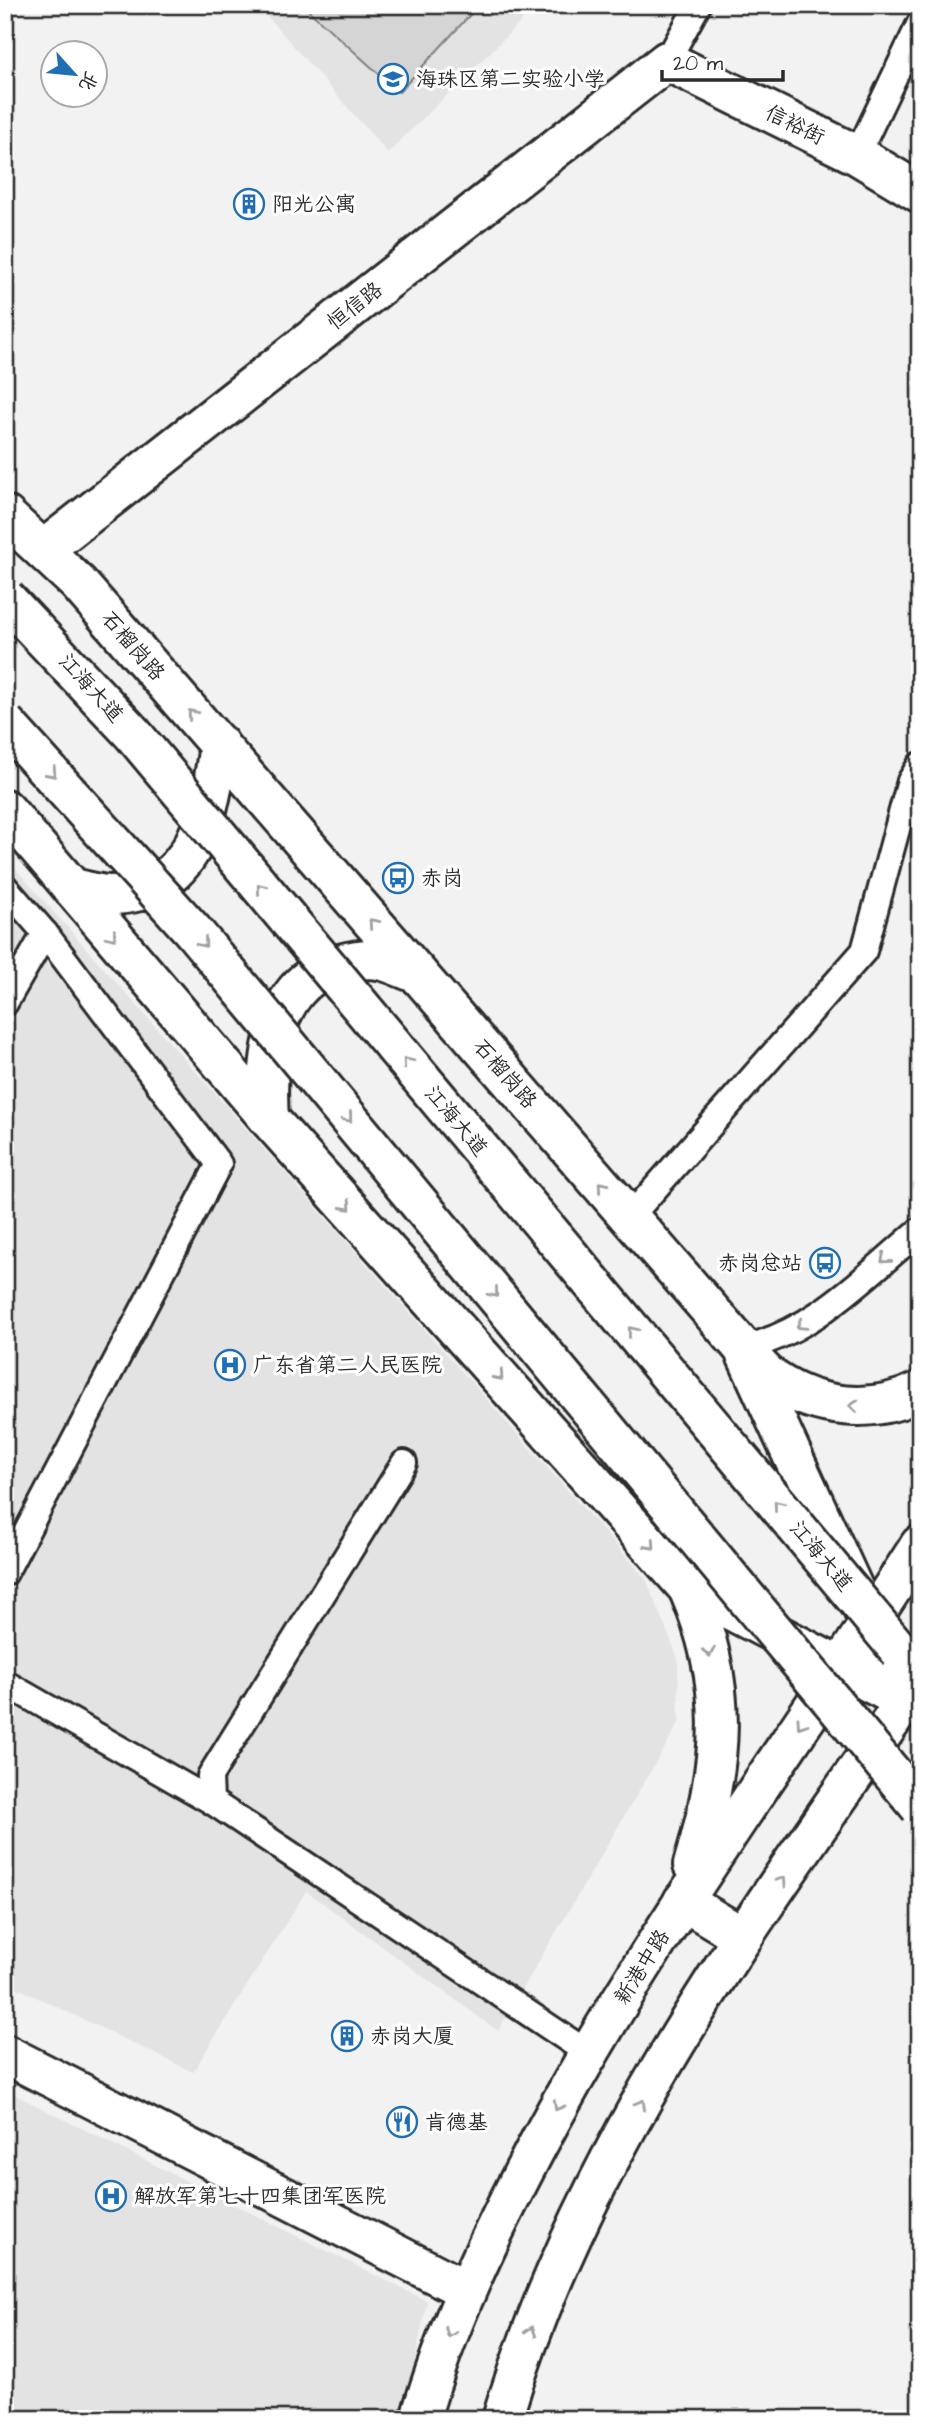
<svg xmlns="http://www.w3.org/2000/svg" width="925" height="2424" font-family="'Architects Daughter','LXGW WenKai TC',sans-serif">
<rect width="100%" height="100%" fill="#f2f2f2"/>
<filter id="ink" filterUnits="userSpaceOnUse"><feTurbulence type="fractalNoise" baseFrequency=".0143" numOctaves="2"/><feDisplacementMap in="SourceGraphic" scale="14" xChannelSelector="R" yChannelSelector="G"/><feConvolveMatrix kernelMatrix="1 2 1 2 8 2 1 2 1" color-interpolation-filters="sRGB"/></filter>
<g filter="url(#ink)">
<!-- built -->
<g fill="#e3e3e3">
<polygon points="257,5 538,5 388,153"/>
<polygon points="5,857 646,1579 678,1659 679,1723 498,2031 306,1891 193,2072 5,1982"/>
<polygon points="5,2090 427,2301 403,2419 5,2419"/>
</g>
<!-- green -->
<polygon fill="#d5d5d5" stroke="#808080" stroke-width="2" points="314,5 479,5 399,92 309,11"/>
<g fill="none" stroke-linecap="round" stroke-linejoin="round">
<!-- service casing -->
<g stroke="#2b2b2b" stroke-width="30">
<g id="service">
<polyline points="667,61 698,5"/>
<polyline points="857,155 920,23"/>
<polyline points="5,887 45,933 219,1164 5,1573"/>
<polyline points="5,1003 45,933"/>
<polyline points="629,1218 864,951 910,781 920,765"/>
<path d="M743 1348C812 1333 867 1275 920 1230"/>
<polyline points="404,1463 210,1776 211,1801 588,2053"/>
<polyline points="5,1683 211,1801"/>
</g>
</g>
<!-- minor casing -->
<g stroke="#2b2b2b" stroke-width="44">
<g id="minor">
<polyline points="43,550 667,61 857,155 920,193"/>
<polyline points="5,2054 466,2290"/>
</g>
</g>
<!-- tertiary casing -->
<g stroke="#2b2b2b" stroke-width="44">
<g id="tertiary">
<polyline points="5,515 78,583 743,1348 905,1701"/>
<polyline points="5,809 269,1119 688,1588 905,1701"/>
<path d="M72 888C84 890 98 895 110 895 196 894 210 813 219 744"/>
<path d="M269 1119C265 1059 272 981 340 964 354 960 369 957 383 961 395 964 407 970 418 974"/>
</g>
</g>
<!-- primary casing -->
<g stroke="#2b2b2b" stroke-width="44">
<g id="primary">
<path d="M743 1348C753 1359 762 1372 774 1380 817 1409 873 1415 920 1391"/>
<path d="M688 1588C731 1688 723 1764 693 1865"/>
<polyline points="683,1901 743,1937"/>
<path d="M420 2419C447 2325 489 2238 534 2152 646 1939 792 1747 920 1545"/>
<path d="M502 2419C584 2145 759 1912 920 1680"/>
</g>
</g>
<!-- trunk casing -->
<g stroke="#2b2b2b" stroke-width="44">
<polyline id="trunk" points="900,1651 920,1675"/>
</g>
<!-- service -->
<use href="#service" stroke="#fff" stroke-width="24"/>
<!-- minor -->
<use href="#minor" stroke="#fff" stroke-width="38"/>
<!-- tertiary -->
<use href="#tertiary" stroke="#fff" stroke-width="38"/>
<!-- primary -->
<use href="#primary" stroke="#fff" stroke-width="38"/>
<!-- trunk -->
<use href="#trunk" stroke="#fff" stroke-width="38"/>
<!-- trunk-bridge casing -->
<g stroke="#2b2b2b" stroke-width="44" stroke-linecap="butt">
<g id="trunk-bridge">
<polyline points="5,598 133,734 900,1651"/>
<polyline points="5,723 193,931 920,1807"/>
</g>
</g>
<!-- trunk-bridge -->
<use href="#trunk-bridge" stroke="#fff" stroke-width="38"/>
</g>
<!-- one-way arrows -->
<defs><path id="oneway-chevron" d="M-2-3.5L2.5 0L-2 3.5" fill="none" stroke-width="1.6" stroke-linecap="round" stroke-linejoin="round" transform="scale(1.75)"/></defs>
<g stroke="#a0a0a0">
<use href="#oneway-chevron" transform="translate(192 714) rotate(-131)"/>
<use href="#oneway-chevron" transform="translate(52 773) rotate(48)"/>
<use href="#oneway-chevron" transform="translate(261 888) rotate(-130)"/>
<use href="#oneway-chevron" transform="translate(373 923) rotate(-131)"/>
<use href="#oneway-chevron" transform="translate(112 936) rotate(50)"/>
<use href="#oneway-chevron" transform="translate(203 943) rotate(50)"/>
<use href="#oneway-chevron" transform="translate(407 1062) rotate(-130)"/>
<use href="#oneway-chevron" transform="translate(348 1118) rotate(50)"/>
<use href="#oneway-chevron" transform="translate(602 1186) rotate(-131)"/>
<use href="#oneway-chevron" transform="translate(347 1206) rotate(48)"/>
<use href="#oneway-chevron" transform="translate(885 1259) rotate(140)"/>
<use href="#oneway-chevron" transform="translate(494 1293) rotate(50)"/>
<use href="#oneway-chevron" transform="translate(801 1325) rotate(148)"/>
<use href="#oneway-chevron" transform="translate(632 1331) rotate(-130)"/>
<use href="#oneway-chevron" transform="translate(499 1376) rotate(48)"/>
<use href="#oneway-chevron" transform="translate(854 1406) rotate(-175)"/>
<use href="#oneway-chevron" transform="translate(778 1505) rotate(-130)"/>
<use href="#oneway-chevron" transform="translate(651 1545) rotate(48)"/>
<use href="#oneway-chevron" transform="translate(709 1652) rotate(80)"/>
<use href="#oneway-chevron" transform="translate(801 1724) rotate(124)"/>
<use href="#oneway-chevron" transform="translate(782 1881) rotate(-56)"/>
<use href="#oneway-chevron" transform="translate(641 2104) rotate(-60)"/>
<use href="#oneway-chevron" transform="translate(558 2106) rotate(119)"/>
<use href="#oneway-chevron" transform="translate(531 2331) rotate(-72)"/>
<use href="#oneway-chevron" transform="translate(450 2333) rotate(111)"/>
</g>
</g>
<!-- icons -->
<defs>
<g id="school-ring" transform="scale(1.575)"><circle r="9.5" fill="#fff" stroke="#1f6fb2" stroke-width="1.5"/><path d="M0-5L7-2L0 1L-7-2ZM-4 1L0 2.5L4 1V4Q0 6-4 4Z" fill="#1f6fb2"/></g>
<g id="building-ring" transform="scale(1.575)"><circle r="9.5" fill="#fff" stroke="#1f6fb2" stroke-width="1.5"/><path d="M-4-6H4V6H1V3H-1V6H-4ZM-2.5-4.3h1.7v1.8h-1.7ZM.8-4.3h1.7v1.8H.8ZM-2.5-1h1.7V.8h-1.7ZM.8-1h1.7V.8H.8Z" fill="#1f6fb2"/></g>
<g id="bus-ring" transform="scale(1.575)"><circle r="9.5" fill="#fff" stroke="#1f6fb2" stroke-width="1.5"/><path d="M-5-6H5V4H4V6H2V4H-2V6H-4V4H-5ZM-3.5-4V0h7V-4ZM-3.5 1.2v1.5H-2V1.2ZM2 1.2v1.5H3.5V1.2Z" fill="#1f6fb2"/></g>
<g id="hospital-ring" transform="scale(1.575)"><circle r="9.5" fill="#fff" stroke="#1f6fb2" stroke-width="1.5"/><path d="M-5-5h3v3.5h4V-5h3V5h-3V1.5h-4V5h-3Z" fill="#1f6fb2"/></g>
<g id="restaurant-ring" transform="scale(1.575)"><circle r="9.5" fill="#fff" stroke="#1f6fb2" stroke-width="1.5"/><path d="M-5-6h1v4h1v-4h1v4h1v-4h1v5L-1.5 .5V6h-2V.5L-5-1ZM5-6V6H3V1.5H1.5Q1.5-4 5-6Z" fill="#1f6fb2"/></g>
</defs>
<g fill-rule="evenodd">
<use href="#school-ring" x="393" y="79"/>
<use href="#building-ring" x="249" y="204"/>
<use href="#bus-ring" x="398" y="878"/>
<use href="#bus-ring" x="825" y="1263"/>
<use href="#hospital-ring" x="230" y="1365"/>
<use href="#building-ring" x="347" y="2036"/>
<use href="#restaurant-ring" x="402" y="2122"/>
<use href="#hospital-ring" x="111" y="2196"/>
</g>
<g text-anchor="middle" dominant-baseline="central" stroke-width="6" stroke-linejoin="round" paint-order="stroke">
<!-- poi labels -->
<g font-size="21" fill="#2b2b2b" stroke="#fff" text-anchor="start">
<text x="416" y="79">海珠区第二实验小学</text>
<text x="272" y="204">阳光公寓</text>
<text x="421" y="878">赤岗</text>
<text x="802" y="1263" text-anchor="end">赤岗总站</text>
<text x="253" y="1365">广东省第二人民医院</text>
<text x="370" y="2036">赤岗大厦</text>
<text x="425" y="2122">肯德基</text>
<text x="134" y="2196">解放军第七十四集团军医院</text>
</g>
<!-- street labels -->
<g font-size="21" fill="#2b2b2b" stroke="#fff">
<text transform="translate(795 125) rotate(26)">信裕街</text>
<text transform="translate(355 306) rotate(-38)">恒信路</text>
<text transform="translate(133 646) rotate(49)">石榴岗路</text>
<text transform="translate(91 688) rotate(48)">江海大道</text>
<text transform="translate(505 1074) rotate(49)">石榴岗路</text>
<text transform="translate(456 1121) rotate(50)">江海大道</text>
<text transform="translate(821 1556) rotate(50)">江海大道</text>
<text transform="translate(642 1967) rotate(-58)">新港中路</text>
</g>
</g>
<!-- margin -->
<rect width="925" height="2424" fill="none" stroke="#fff" stroke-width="28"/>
<rect x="14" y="14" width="897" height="2396" fill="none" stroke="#2b2b2b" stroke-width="2.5" filter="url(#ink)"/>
<!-- north arrow -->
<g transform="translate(74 74) rotate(117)"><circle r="33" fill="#ffffff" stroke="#aaaaaa" stroke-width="2"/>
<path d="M0-5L12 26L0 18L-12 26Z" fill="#1f6fb2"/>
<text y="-10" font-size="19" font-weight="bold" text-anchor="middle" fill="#2b2b2b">北</text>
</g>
<!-- scale -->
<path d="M662 70v10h121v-10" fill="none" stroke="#2b2b2b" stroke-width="3.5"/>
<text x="673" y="70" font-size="21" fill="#2b2b2b" stroke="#ffffff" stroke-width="5" paint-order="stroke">20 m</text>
</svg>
